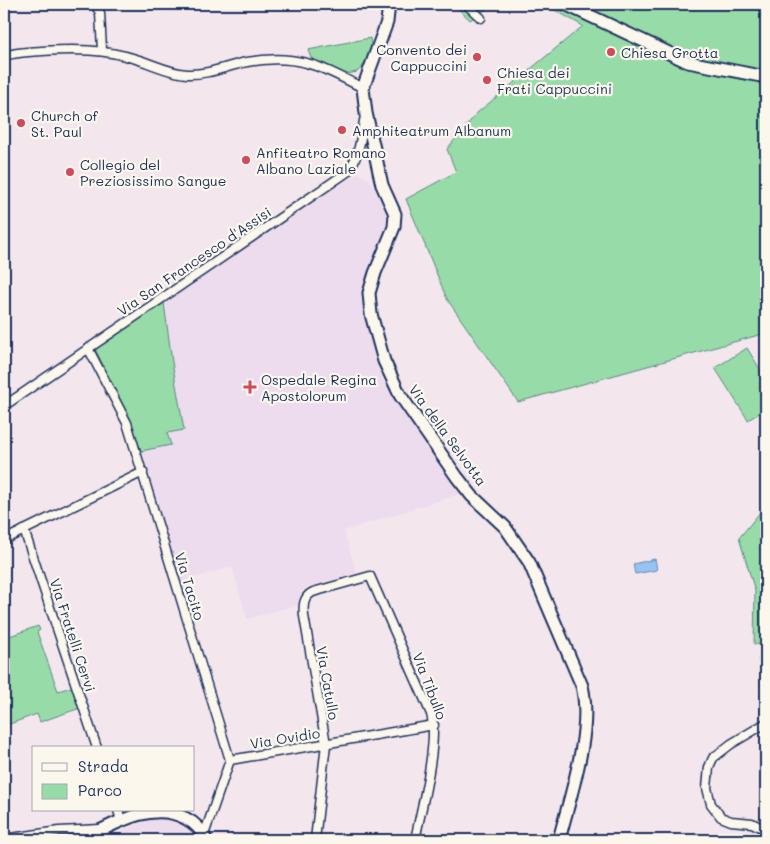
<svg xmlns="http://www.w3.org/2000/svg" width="770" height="844" font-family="Mali,sans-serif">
<rect width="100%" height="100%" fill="#f3e7ed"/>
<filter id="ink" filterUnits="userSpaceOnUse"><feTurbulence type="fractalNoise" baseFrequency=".02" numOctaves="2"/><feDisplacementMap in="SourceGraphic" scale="10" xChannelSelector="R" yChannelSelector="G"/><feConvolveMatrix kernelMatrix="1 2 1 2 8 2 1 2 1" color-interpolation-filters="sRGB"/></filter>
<g filter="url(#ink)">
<!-- built -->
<g fill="#eddcee">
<polygon points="358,173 370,180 387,215 387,221 366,277 361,297 364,315 382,377 393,397 462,493 344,531 357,573 307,587 302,592 297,605 247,619 232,567 180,582 131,424 93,348"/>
<polygon points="166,817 185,821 204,840 113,840 124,830 152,819"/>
</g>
<!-- green -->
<g fill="#97dca8" stroke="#598683">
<polygon points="453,4 494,4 470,20"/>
<polygon points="544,4 766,4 766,333 518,402 447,299 406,199 456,172 447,149 477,113 583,26"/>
<polygon points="370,38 372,50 367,63 357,72 347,74 311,58 308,50"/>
<polygon points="164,303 172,362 184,430 167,433 171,445 141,451 132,423 95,349"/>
<polygon points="747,348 766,379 766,409 748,420 715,368"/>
<polygon points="766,505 766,645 754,644 755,591 739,538"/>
<polygon points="38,626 40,630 37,632 58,691 72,687 80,708 40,722 37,714 4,726 4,638"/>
</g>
<!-- water -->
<polygon fill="#97c3f0" stroke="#6588b6" points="655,559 657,570 635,574 633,564"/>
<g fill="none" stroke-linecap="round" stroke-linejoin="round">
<!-- street casing -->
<g stroke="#1b2f5e" stroke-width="11">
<g id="street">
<polyline points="95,4 100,13 102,50"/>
<polyline points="466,4 481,18"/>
<path d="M4 56C16 52 29 52 42 51 75 49 104 49 136 59 153 64 170 73 187 74 208 75 227 66 247 62 297 53 320 66 363 88"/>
<polyline points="88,348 127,423 230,760 204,835"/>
<path d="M4 406 346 173C360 159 361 134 365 116"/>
<polyline points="24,530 97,748"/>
<polyline points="4,540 143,472"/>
<polyline points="764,660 766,660"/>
<polyline points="766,723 731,744 713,758 709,767 707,788 711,804 721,817 731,821 752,823 766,830"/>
<polyline points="230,760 434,725"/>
<polyline points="118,810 121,821"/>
<polyline points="4,839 59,831 101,829"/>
<path d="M315 840 326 744 304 616C303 606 303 597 313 592L370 576 431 714C439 741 421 810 415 840"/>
</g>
</g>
<!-- secondary casing -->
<g stroke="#1b2f5e" stroke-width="15">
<g id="secondary">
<path d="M389 4 387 22 363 88 366 113 382 185 395 214 394 227 375 273 369 293 371 314 384 361 400 395 457 477 472 496 505 527 529 562 582 686C593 731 570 796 559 840"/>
<polyline points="565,4 688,62 766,77"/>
<path d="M82 840C112 825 151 800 185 818 195 823 202 830 206 840"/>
<polyline points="760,840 766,833"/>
</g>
</g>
<!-- street -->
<use href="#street" stroke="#fbf7ec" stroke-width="8"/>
<!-- secondary -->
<use href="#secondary" stroke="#fbf7ec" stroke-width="11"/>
</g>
</g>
<!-- markers -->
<g fill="#d1495b" stroke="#fbf7ec" stroke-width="2">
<circle cx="611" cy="52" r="5"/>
<circle cx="477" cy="57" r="5"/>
<circle cx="487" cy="80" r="5"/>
<circle cx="21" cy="123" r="5"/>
<circle cx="342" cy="130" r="5"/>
<circle cx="246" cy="160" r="5"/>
<circle cx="70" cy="172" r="5"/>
<path d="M247.5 379.5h5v5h5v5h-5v5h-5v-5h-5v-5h5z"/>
</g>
<g text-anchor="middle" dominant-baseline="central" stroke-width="4.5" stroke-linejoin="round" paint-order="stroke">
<!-- poi labels -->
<g font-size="14" fill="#1b2f5e" stroke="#fbf7ec" text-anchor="start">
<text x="467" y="49" text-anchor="end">Convento dei<tspan x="467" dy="16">Cappuccini</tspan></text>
<text x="621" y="52">Chiesa Grotta</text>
<text x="497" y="72">Chiesa dei<tspan x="497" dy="16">Frati Cappuccini</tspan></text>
<text x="31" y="115">Church of<tspan x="31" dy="16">St. Paul</tspan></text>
<text x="352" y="130">Amphiteatrum Albanum</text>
<text x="256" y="152">Anfiteatro Romano<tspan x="256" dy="16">Albano Laziale</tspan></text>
<text x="80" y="164">Collegio del<tspan x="80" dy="16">Preziosissimo Sangue</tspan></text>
<text x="261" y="379">Ospedale Regina<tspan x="261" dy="16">Apostolorum</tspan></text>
</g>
<!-- street labels -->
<g font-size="14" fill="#1b2f5e" stroke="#fbf7ec">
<text transform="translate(194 261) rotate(-34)">Via San Francesco d'Assisi</text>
<text transform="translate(448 435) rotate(54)">Via della Selvotta</text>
<text transform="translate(190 586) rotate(73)">Via Tacito</text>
<text transform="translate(73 635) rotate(72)">Via Fratelli Cervi</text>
<text transform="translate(328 683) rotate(80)">Via Catullo</text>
<text transform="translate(430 686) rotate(69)">Via Tibullo</text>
<text transform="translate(285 738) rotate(-9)">Via Ovidio</text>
</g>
</g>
<!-- margin -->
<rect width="770" height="844" fill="none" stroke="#fbf7ec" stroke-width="20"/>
<rect x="10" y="10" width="750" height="824" fill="none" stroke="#1b2f5e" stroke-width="2" filter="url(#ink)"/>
<!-- legend -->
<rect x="32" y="746" width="162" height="65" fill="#fbf7ec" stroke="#a1a7b3"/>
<rect x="42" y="763" width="25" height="8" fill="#fbf7ec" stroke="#a1a7b3"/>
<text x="78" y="772" font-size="15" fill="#1b2f5e">Strada</text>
<rect x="42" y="784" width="25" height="15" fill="#97dca8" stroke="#a1a7b3"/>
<text x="78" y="796" font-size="15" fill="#1b2f5e">Parco</text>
</svg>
